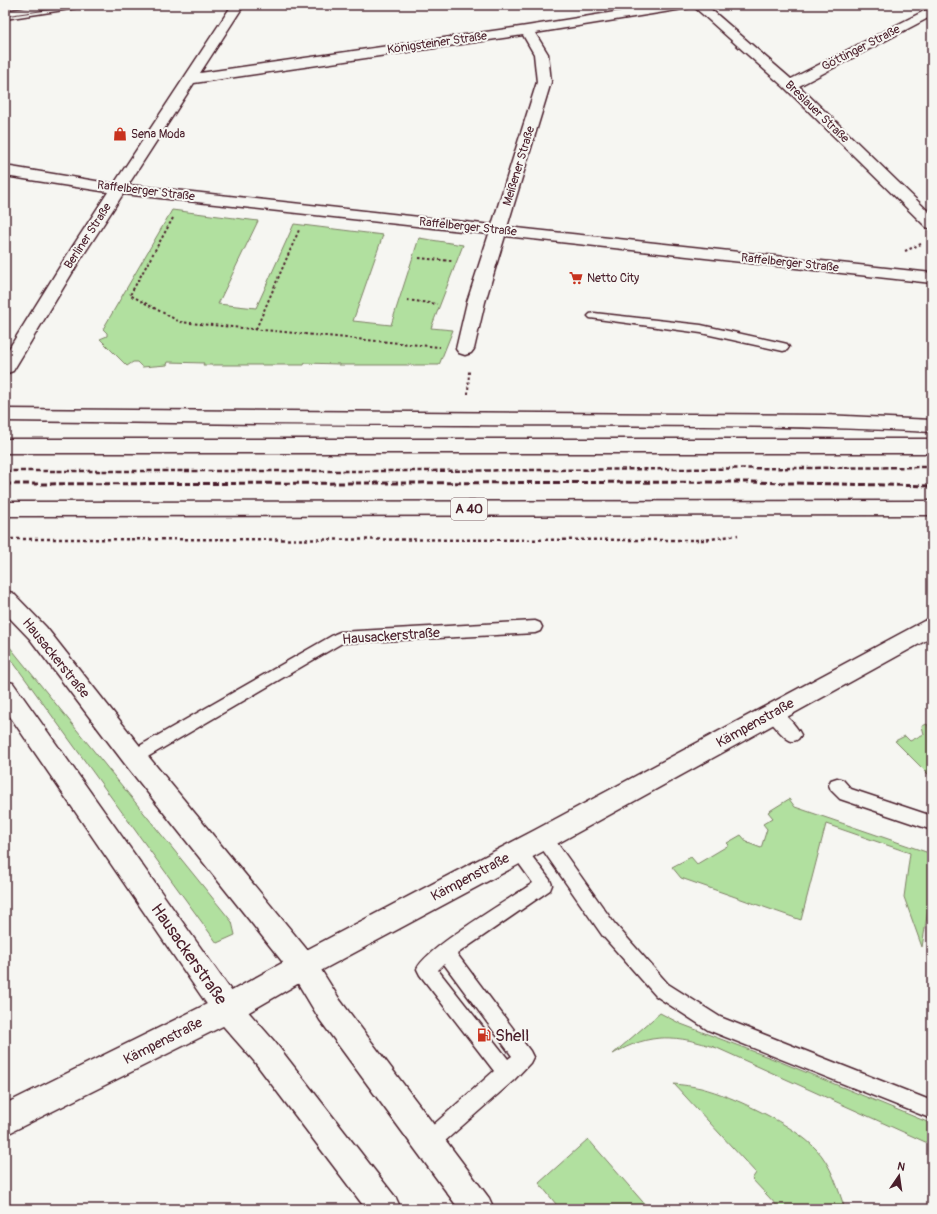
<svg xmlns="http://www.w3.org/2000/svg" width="937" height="1214" font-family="Pangolin,sans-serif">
<rect width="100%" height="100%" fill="#f6f6f2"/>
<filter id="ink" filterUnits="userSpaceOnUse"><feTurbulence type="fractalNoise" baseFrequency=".025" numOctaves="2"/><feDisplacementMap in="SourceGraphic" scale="8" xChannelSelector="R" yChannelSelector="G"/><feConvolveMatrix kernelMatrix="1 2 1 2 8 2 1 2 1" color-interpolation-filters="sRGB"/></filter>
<g filter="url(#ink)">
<!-- green -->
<g fill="#b1e09f" stroke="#7e8065">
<polygon points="172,210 258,221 218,304 256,308 294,224 383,235 353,321 391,325 419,238 463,245 431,328 453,330 439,365 339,365 339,364 305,363 304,365 203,365 204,363 168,362 167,365 142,367 137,362 133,362 127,366 100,339 107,336 107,333 103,329"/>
<polygon points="5,641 232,922 235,935 217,943 5,651"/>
<polygon points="927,724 932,734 932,776 929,775 895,741 905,736 910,741 924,734 922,726"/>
<polygon points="789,799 795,807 932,854 932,885 922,947 904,897 910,853 826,824 801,920 681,878 672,867 691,857 697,864 729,845 727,843 741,835 748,843 761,848 767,829 763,824 773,818 768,812"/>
<path d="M660 1013 681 1024 776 1060 932 1124V1145L717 1048C677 1035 651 1032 613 1054Z"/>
<path d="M674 1084C683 1085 692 1086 701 1088 733 1096 794 1125 816 1149 831 1164 838 1189 845 1209H780L752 1179 756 1173Z"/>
<polygon points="588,1139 649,1209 560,1209 539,1183"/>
</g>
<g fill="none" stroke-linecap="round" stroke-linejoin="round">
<!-- service casing -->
<g stroke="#4a1f2b" stroke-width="3">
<g id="service">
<polygon points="594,313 701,325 783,343 787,344 789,347 787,350 783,351 701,333 590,318 588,316 590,314"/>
<polygon points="535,621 540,623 542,627 540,631 535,633 342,643 139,762 134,764 129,762 126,757 129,752 335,634 340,632"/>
<path d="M773 708C783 711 796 725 801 735L798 739C797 740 794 741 792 741 786 741 769 720 765 714L768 710Z"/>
<polygon points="837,778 843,780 851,789 932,816 932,830 840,799 831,790 829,785 831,780"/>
<polygon points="544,831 550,833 614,923 668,984 720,1017 932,1101 932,1119 708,1030 656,996 602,935 538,843 536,838 538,833"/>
<path d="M518 844 524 846 550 880 552 885 550 890 457 954 530 1051 533 1057 530 1063 514 1080 436 1149 429 1152 422 1149 419 1142 422 1135 494 1071 420 975 417 969C426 948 510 899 533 883L510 851 512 846ZM444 964 512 1056 508 1059 438 970Z"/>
</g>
</g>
<!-- minor casing -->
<g stroke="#4a1f2b" stroke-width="3">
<g id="minor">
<path d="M232 5H244L200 73 527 26 659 5H689L688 8 683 9 535 33 548 54 551 82 507 227 932 273V283L505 236 485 302 474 349 471 353 465 355 459 353 456 349 467 302 489 234 123 194 80 260 13 371 5 374V355L64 260 108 192 5 176V166L114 184ZM523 35 534 54 537 82 492 225 128 185 194 83Z"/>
<polygon points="692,5 706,5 791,79 932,7 932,16 799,86 932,215 932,229 926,227 785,88"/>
<polygon points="932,618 932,637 553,846 313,975 237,1019 5,1135 5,1104 217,999 293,957 535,830 924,621"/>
</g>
</g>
<!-- secondary casing -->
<g stroke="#4a1f2b" stroke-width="3">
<g id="secondary">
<polygon points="45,5 76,5 75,8 70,9 5,19 5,11"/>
<polygon points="5,591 13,593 46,627 143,750 313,957 340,1000 489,1198 494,1209 459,1209 320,1020 293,975 125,764 30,639 5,613"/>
<polygon points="5,681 13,683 237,999 274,1041 396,1198 401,1209 366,1209 254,1061 217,1019 5,709"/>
</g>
</g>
<!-- motorway casing -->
<g stroke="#4a1f2b" stroke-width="3">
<g id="motorway">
<path d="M5 409 824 415 932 420V432C777 424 622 426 466 425 312 425 159 423 5 421Z"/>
<rect x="5" y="439" width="927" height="14"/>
<polygon points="932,501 932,515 5,516 5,502"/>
</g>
</g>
<!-- path-far1 -->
<g stroke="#4a1f2b" stroke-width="2" stroke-dasharray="2.5 2.5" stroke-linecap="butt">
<polyline points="173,218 130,295 180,322 440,347"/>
<polyline points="905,251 921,244"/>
<polyline points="419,258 452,261"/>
<polyline points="407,300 437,304"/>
<polyline points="256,329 299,230"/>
<polyline points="468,394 469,371"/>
</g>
<!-- path -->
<polyline stroke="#4a1f2b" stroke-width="2.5" stroke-dasharray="3 3" stroke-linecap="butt" points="5,539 704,540 738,535"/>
<!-- service -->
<use href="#service" fill="#f6f6f2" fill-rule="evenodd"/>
<!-- minor -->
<use href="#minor" fill="#f6f6f2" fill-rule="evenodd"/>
<!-- secondary -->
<use href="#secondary" fill="#f6f6f2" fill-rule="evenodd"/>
<!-- motorway -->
<use href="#motorway" fill="#f6f6f2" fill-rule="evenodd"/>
<!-- tram -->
<polyline stroke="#4a1f2b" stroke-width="1" points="5,16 82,5"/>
<!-- rail-far1 -->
<polyline stroke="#4a1f2b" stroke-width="2.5" stroke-dasharray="5 2.5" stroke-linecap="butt" points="5,471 417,471 932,467"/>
<!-- rail -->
<polyline stroke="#4a1f2b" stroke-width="3" stroke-dasharray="6 3" stroke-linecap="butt" points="5,484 747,482 932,486"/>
</g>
</g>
<!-- icons -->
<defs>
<g id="shop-bare" transform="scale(1.08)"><path d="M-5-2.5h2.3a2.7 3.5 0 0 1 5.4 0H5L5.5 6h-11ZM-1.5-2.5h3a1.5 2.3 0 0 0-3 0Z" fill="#c8321e" stroke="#f6f6f2" stroke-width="2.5" paint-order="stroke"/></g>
<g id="supermarket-bare" transform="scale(1.08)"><path d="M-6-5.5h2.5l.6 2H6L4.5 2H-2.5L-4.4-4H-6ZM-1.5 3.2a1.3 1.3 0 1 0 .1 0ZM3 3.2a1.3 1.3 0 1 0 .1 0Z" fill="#c8321e" stroke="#f6f6f2" stroke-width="2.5" paint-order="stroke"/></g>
<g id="fuel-bare" transform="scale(1.08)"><path d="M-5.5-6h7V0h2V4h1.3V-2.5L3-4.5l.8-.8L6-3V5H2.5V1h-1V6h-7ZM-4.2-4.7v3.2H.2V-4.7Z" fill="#c8321e" stroke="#f6f6f2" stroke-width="2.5" paint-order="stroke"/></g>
</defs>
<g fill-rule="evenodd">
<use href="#shop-bare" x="120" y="134"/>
<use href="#supermarket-bare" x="576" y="278"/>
<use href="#fuel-bare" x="484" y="1035"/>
</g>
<g text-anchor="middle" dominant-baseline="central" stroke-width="4" stroke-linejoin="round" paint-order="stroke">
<!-- far-street labels -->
<g font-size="12" fill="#4a1f2b" stroke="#f6f6f2">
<text transform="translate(437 43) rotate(-8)">Königsteiner Straße</text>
<text transform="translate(861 48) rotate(-27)">Göttinger Straße</text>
<text transform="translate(817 112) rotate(44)">Breslauer Straße</text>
<text transform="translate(519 166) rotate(-73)">Meißener Straße</text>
<text transform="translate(146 191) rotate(7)">Raffelberger Straße</text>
<text transform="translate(468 227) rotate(6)">Raffelberger Straße</text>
<text transform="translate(88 236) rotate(-57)">Berliner Straße</text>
<text transform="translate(790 263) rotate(6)">Raffelberger Straße</text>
</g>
<!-- far-poi labels -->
<g font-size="12" fill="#4a1f2b" stroke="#f6f6f2" text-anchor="start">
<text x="131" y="134">Sena Moda</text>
<text x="587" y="278">Netto City</text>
</g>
<!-- shield labels -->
<rect fill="#f6f6f2" stroke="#7e6067" stroke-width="1" x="451" y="498" width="36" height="22" rx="3"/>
<g font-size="13" font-weight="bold" fill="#4a1f2b">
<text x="469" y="509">A 40</text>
</g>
<!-- street labels -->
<g font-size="14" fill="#4a1f2b" stroke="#f6f6f2">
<text transform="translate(391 636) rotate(-4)">Hausackerstraße</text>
<text transform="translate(56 658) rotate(51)">Hausackerstraße</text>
<text transform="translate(755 723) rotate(-29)">Kämpenstraße</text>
<text transform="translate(470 877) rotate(-28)">Kämpenstraße</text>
<text transform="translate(163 1041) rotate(-27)">Kämpenstraße</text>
</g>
<!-- near-street labels -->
<g font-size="17" fill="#4a1f2b" stroke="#f6f6f2">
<text transform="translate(189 954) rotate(55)">Hausackerstraße</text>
</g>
<!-- near-poi labels -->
<g font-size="17" fill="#4a1f2b" stroke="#f6f6f2" text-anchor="start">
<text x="495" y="1035">Shell</text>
</g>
</g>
<!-- margin -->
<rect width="937" height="1214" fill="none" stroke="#f6f6f2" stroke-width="20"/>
<rect x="10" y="10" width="917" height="1194" fill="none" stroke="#4a1f2b" stroke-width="1.5" filter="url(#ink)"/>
<!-- north arrow -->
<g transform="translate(899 1176) rotate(13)" stroke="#f6f6f2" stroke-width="3" paint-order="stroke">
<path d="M0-3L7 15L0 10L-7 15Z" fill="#4a1f2b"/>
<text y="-6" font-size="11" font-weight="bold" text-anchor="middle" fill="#4a1f2b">N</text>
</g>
</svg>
